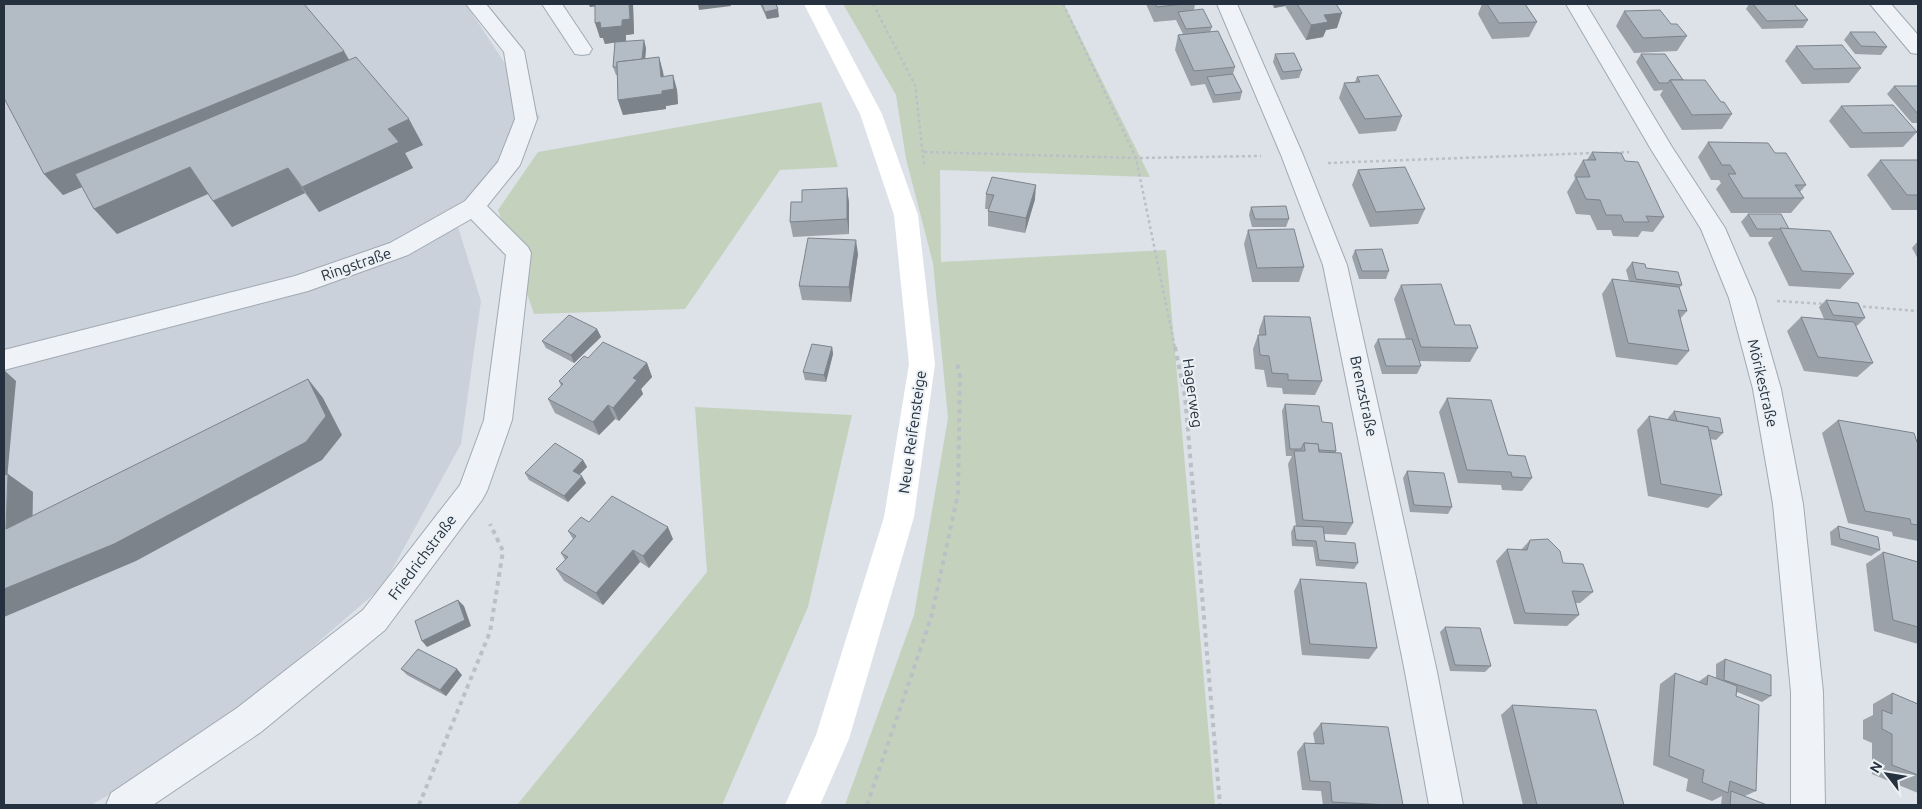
<svg xmlns="http://www.w3.org/2000/svg" width="1922" height="809" font-family="Ubuntu,sans-serif">
<rect width="100%" height="100%" fill="#dce2e8"/>
<!-- built -->
<polygon fill="#cad1da" points="4,4 466,4 540,117 471,206 454,214 481,301 461,444 383,586 204,741 91,805 4,805"/>
<!-- green -->
<g fill="#c4d2bd">
<polygon points="843,4 1064,4 1150,177 940,170 941,262 1166,250 1215,805 845,805 914,615 948,418 933,263 906,159 896,95"/>
<polygon points="821,102 838,167 780,170 685,309 534,314 498,210 538,152"/>
<polygon points="695,407 852,415 808,607 722,805 517,805 707,572"/>
</g>
<g fill="none" stroke-linecap="round" stroke-linejoin="round">
<!-- street casing -->
<g stroke="#a1a9b2" stroke-width="2">
<g id="street">
<polygon points="466,4 486,4 524,51 537,119 520,165 487,206 528,247 531,253 512,420 487,491 482,500 385,630 261,732 153,805 106,805 111,793 237,708 363,610 460,485 484,420 506,255 471,219 408,255 308,291 4,370 4,350 295,276 390,243 465,201 498,162 515,119 504,52"/>
<polygon points="542,4 562,4 592,49 589,54 582,55 575,54"/>
<polygon points="1217,4 1237,4 1303,155 1347,265 1437,672 1463,805 1429,805 1405,672 1323,265 1281,155"/>
<polygon points="1566,4 1586,4 1672,147 1725,228 1755,298 1781,389 1803,504 1823,692 1825,805 1791,805 1791,692 1773,504 1753,389 1729,298 1701,229 1652,151"/>
<polygon points="1870,4 1891,4 1918,35 1918,54 1911,53"/>
</g>
</g>
<!-- path-far1 -->
<g stroke="#bac0c6" stroke-width="2.5" stroke-dasharray="3 3" stroke-linecap="butt">
<polyline points="873,4 915,85 924,165"/>
<polyline points="1063,4 1136,158 1175,348"/>
<polyline points="924,152 1136,158 1261,156"/>
<polyline points="1615,153 1629,152"/>
<polyline points="1328,163 1594,153"/>
<polyline points="1777,301 1826,304"/>
<polyline points="1857,306 1918,311"/>
</g>
<!-- path -->
<g stroke="#bac0c6" stroke-width="4" stroke-dasharray="4.5 4.5" stroke-linecap="butt">
<polyline points="1175,347 1185,396 1220,805"/>
<polyline points="419,805 490,632 503,551 490,524"/>
<polyline points="867,805 931,618 958,494 960,377 957,363"/>
</g>
<!-- street -->
<use href="#street" fill="#eff2f6" fill-rule="evenodd"/>
<!-- secondary -->
<polygon fill="#fff" fill-rule="evenodd" points="804,4 824,4 882,114 918,215 935,364 914,517 849,739 820,805 785,805 816,735 884,517 909,364 894,215 860,114"/>
</g>
<!-- wall -->
<g fill="#9aa1a9">
<polygon points="589,4 633,4 634,34 626,35 626,41 646,48 645,59 659,57 663,72 664,77 673,75 677,90 678,104 666,106 666,109 623,115 618,100 617,75 616,75 613,67 615,42 605,44 603,38 600,38 595,6 590,7"/>
<polygon points="760,4 776,4 779,17 767,19"/>
<polygon points="1146,4 1195,4 1194,10 1212,27 1210,32 1235,67 1233,74 1242,92 1240,100 1213,103 1205,84 1191,86 1175,50 1178,35 1183,34 1176,20 1154,22"/>
<polygon points="1272,4 1336,4 1337,28 1326,30 1323,37 1306,40 1285,6 1274,8"/>
<polygon points="1482,4 1525,4 1537,22 1529,37 1492,39 1478,14"/>
<polygon points="1749,4 1794,4 1808,20 1803,28 1762,29 1746,9"/>
<polygon points="1624,11 1671,24 1687,36 1677,51 1634,53 1616,26"/>
<polygon points="1850,32 1887,47 1881,55 1855,54 1844,40"/>
<polygon points="1796,46 1861,68 1849,83 1802,84 1785,61"/>
<polygon points="1275,54 1302,70 1299,78 1281,80 1273,62"/>
<polygon points="1641,54 1721,102 1732,114 1722,129 1682,130 1660,95 1663,90 1654,91 1636,62"/>
<polygon points="349,60 423,145 405,153 413,168 319,212 305,193 232,227 208,194 117,234 94,209 82,187 63,195 44,174"/>
<polygon points="1357,77 1402,116 1396,131 1359,134 1339,98 1344,83 1355,82"/>
<polygon points="1894,86 1918,86 1918,123 1912,123 1887,94"/>
<polygon points="1841,106 1917,132 1903,147 1850,148 1829,121"/>
<polygon points="1708,142 1775,153 1806,185 1800,192 1804,198 1791,213 1731,213 1716,189 1721,183 1719,180 1711,180 1698,157"/>
<polygon points="1592,152 1625,161 1664,217 1653,232 1642,231 1638,237 1613,236 1611,230 1597,230 1590,215 1576,214 1567,192 1575,179 1574,175 1583,160 1587,160"/>
<polygon points="1880,160 1918,160 1918,210 1892,210 1867,175"/>
<polygon points="1358,170 1425,209 1418,224 1370,227 1352,185"/>
<polygon points="847,188 849,203 849,234 793,237 790,222 802,202"/>
<polygon points="986,194 1035,199 1025,233 988,226 988,209 985,209"/>
<polygon points="1251,207 1289,219 1286,227 1252,227 1249,215"/>
<polygon points="1748,214 1789,229 1854,274 1840,289 1789,286 1768,243 1773,237 1750,237 1741,222"/>
<polygon points="1248,230 1304,267 1299,282 1252,282 1244,244"/>
<polygon points="1918,241 1918,259 1912,248"/>
<polygon points="1355,250 1389,271 1386,279 1359,279 1352,257"/>
<polygon points="858,254 851,302 802,300 799,286"/>
<polygon points="1632,262 1682,285 1679,288 1687,311 1680,319 1689,351 1677,365 1616,357 1602,294 1612,279 1629,281 1626,270"/>
<polygon points="1401,285 1455,325 1478,348 1470,362 1419,361 1421,366 1417,374 1382,374 1374,346 1378,339 1406,339 1394,299"/>
<polygon points="1826,300 1865,318 1857,326 1855,325 1873,363 1857,377 1804,371 1787,331 1801,317 1824,319 1819,307"/>
<polygon points="1264,316 1322,381 1315,395 1283,394 1282,388 1267,387 1264,370 1255,369 1253,349 1258,335 1259,335 1259,330"/>
<polygon points="597,329 601,337 574,363 546,348 542,341"/>
<polygon points="832,347 833,354 826,382 805,380 803,372"/>
<polygon points="588,358 647,363 652,377 641,389 643,394 619,421 615,419 599,435 555,413 548,399 561,386 559,381"/>
<polygon points="1447,398 1532,478 1522,491 1502,490 1501,485 1458,483 1439,412"/>
<polygon points="1285,404 1322,422 1336,451 1336,453 1353,523 1346,535 1324,534 1325,541 1358,563 1354,569 1316,566 1313,547 1292,546 1291,532 1294,526 1296,526 1288,464 1292,456 1286,456 1282,411"/>
<polygon points="1674,411 1723,433 1716,440 1710,439 1722,495 1708,508 1648,496 1637,430 1649,416 1668,420 1668,418"/>
<polygon points="1838,420 1918,445 1918,541 1893,536 1892,532 1848,523 1822,433"/>
<polygon points="583,460 587,467 579,475 586,483 568,502 529,480 525,473"/>
<polygon points="1407,471 1452,507 1448,514 1410,512 1403,478"/>
<polygon points="589,522 673,539 649,568 640,562 603,605 564,581 556,569 565,560 561,553 573,539 568,531"/>
<polygon points="1838,526 1880,550 1871,556 1831,545 1830,532"/>
<polygon points="1530,540 1563,563 1593,592 1580,603 1576,603 1579,615 1567,626 1514,624 1496,561 1507,549 1521,550"/>
<polygon points="1883,552 1918,562 1918,644 1874,631 1866,564"/>
<polygon points="1300,579 1377,648 1369,659 1302,655 1294,591"/>
<polygon points="1445,627 1491,666 1485,672 1450,671 1440,632"/>
<polygon points="1725,659 1771,696 1762,702 1737,692 1736,696 1756,791 1745,796 1767,805 1721,805 1722,796 1712,801 1686,791 1688,779 1653,765 1660,684 1675,673 1698,682 1708,675 1716,678 1716,664"/>
<polygon points="401,669 462,675 446,696 407,675"/>
<polygon points="1892,693 1918,704 1918,793 1872,774 1872,743 1863,739 1863,720 1873,715 1873,704"/>
<polygon points="1512,705 1624,805 1523,805 1501,715"/>
<polygon points="1321,723 1403,805 1323,805 1321,791 1302,790 1297,752 1304,743 1315,744 1313,733"/>
</g>
<!-- shaded-wall -->
<g fill="#7d838a">
<polygon points="589,4 612,4 590,7"/>
<polygon points="629,4 633,4 633,5 634,34 626,35 626,41 605,44 603,38 600,38 595,23 622,20"/>
<polygon points="698,4 730,4 731,6 699,10"/>
<polygon points="1275,4 1285,4 1285,6 1274,8"/>
<polygon points="778,9 779,17 767,19 765,12"/>
<polygon points="1342,13 1337,28 1326,30 1323,37 1306,40 1311,25 1324,15"/>
<polygon points="644,40 646,48 644,73 642,65"/>
<polygon points="344,51 356,72 63,195 44,174"/>
<polygon points="659,57 663,72 665,90 673,75 677,90 678,104 666,106 666,109 623,115 618,100 661,77"/>
<polygon points="409,119 423,145 405,153 413,168 319,212 302,187 388,129"/>
<polygon points="190,167 210,193 117,234 94,209"/>
<polygon points="288,168 305,193 232,227 213,201"/>
<polygon points="1036,185 1035,199 1025,233 1026,218"/>
<polygon points="847,188 849,203 849,234 847,219"/>
<polygon points="856,240 858,254 851,302 849,287"/>
<polygon points="597,329 601,337 574,363 571,355"/>
<polygon points="832,347 833,354 826,382 824,375"/>
<polygon points="647,363 652,377 641,389 643,394 619,421 613,408 633,378"/>
<polygon points="4,370 16,381 5,501 4,499"/>
<polygon points="308,379 323,398 342,435 322,460 136,561 4,617 4,589"/>
<polygon points="608,405 615,419 599,435 593,422"/>
<polygon points="583,460 587,467 576,478 573,471"/>
<polygon points="8,474 33,492 32,547 6,529"/>
<polygon points="582,476 586,483 568,502 564,496"/>
<polygon points="668,527 673,539 649,568 643,556"/>
<polygon points="633,550 640,562 603,605 596,593"/>
<polygon points="458,600 464,606 471,626 427,647 422,641"/>
<polygon points="457,669 462,675 446,696 440,690"/>
</g>
<!-- building -->
<g fill="#b3bbc5" stroke="#7d838a">
<polygon points="4,4 304,4 344,51 44,174 4,98"/>
<polygon points="595,4 629,4 630,19 622,20 622,26 601,28 600,22 595,23"/>
<polygon points="762,4 776,4 778,9 765,12"/>
<polygon points="1155,4 1184,4 1157,7"/>
<polygon points="1297,4 1336,4 1342,13 1324,15 1328,22 1311,25"/>
<polygon points="1487,4 1525,4 1537,22 1499,23"/>
<polygon points="1753,4 1794,4 1808,20 1767,21"/>
<polygon points="1203,9 1212,27 1186,29 1178,12"/>
<polygon points="1660,10 1671,24 1677,24 1687,36 1643,38 1624,11"/>
<polygon points="1218,31 1235,67 1194,71 1178,35"/>
<polygon points="1850,32 1875,32 1887,47 1861,46"/>
<polygon points="644,40 642,59 617,62 617,67 613,67 615,42"/>
<polygon points="1842,45 1861,68 1814,69 1796,46"/>
<polygon points="1294,53 1302,70 1283,72 1275,54"/>
<polygon points="1641,54 1665,54 1683,80 1670,80 1668,83 1659,83"/>
<polygon points="356,57 409,119 388,129 399,142 302,187 288,168 213,201 190,167 94,209 75,174"/>
<polygon points="659,57 661,77 673,75 674,89 662,91 662,94 618,100 617,62"/>
<polygon points="1233,74 1242,92 1215,95 1207,77"/>
<polygon points="1378,75 1402,116 1365,119 1344,83 1360,82 1357,77"/>
<polygon points="1670,80 1705,80 1721,102 1724,102 1732,114 1692,115"/>
<polygon points="1894,86 1918,86 1918,114"/>
<polygon points="1893,105 1917,132 1863,133 1841,106"/>
<polygon points="1708,142 1768,143 1775,153 1786,153 1806,185 1795,185 1804,198 1743,198 1728,174 1736,174 1730,165 1722,165"/>
<polygon points="1592,152 1621,153 1625,161 1638,162 1664,217 1646,216 1649,222 1624,222 1621,215 1606,215 1600,200 1586,199 1576,177 1590,177 1583,160 1596,160"/>
<polygon points="1880,160 1918,160 1918,195 1907,195"/>
<polygon points="1405,167 1425,209 1376,212 1358,170"/>
<polygon points="992,177 1036,185 1026,218 988,211 994,195 986,194"/>
<polygon points="847,188 847,219 790,222 791,202 802,202 802,190"/>
<polygon points="1286,206 1289,219 1255,219 1251,207"/>
<polygon points="1748,214 1781,214 1789,229 1757,229"/>
<polygon points="1780,228 1830,231 1854,274 1802,271"/>
<polygon points="1294,229 1304,267 1257,268 1248,230"/>
<polygon points="808,238 856,240 849,287 799,286"/>
<polygon points="1382,249 1389,271 1362,271 1355,250"/>
<polygon points="1632,262 1645,264 1646,268 1678,272 1682,285 1636,279"/>
<polygon points="1612,279 1679,287 1687,311 1678,310 1689,351 1628,343"/>
<polygon points="1441,284 1455,325 1470,325 1478,348 1421,347 1401,285"/>
<polygon points="1826,300 1858,303 1865,318 1833,315"/>
<polygon points="569,315 597,329 571,355 542,341"/>
<polygon points="1264,316 1310,317 1322,381 1288,380 1288,374 1272,373 1269,356 1260,355 1258,335 1266,335"/>
<polygon points="1801,317 1854,322 1873,363 1818,357"/>
<polygon points="1378,339 1412,339 1421,366 1386,366"/>
<polygon points="603,342 647,363 633,378 637,380 613,408 608,405 593,422 548,399 563,384 559,381 584,356 588,358"/>
<polygon points="812,344 832,347 824,375 803,372"/>
<polygon points="308,379 326,416 306,442 114,544 4,589 4,475 8,474 6,529"/>
<polygon points="1447,398 1491,400 1508,455 1525,456 1532,478 1512,477 1511,472 1467,470"/>
<polygon points="1285,404 1319,406 1322,422 1332,423 1336,451 1319,450 1318,444 1304,443 1301,449 1290,449"/>
<polygon points="1674,411 1720,418 1723,433 1709,430 1708,427 1677,421"/>
<polygon points="1649,416 1708,427 1722,495 1661,484"/>
<polygon points="1838,420 1914,433 1918,445 1918,525 1911,524 1910,519 1865,511"/>
<polygon points="555,443 583,460 573,471 582,476 564,496 525,473"/>
<polygon points="1304,443 1318,444 1319,452 1341,453 1353,523 1303,520 1294,451 1305,451"/>
<polygon points="1407,471 1444,473 1452,507 1414,505"/>
<polygon points="612,496 668,527 643,556 633,550 596,593 556,569 568,557 561,553 576,536 568,531 581,517 589,522"/>
<polygon points="1294,526 1323,527 1325,541 1355,543 1358,563 1319,560 1316,541 1296,540"/>
<polygon points="1838,526 1878,537 1880,550 1840,539"/>
<polygon points="1548,539 1560,551 1563,563 1583,564 1593,592 1572,591 1579,615 1525,613 1507,549 1527,550 1530,540"/>
<polygon points="1883,552 1918,562 1918,627 1893,620"/>
<polygon points="1300,579 1366,583 1377,648 1310,644"/>
<polygon points="458,600 465,620 422,641 415,621"/>
<polygon points="1445,627 1480,628 1491,666 1455,665"/>
<polygon points="418,649 457,669 440,690 401,669"/>
<polygon points="1725,659 1771,675 1771,696 1724,680"/>
<polygon points="1675,673 1707,685 1708,675 1737,686 1736,696 1759,705 1756,791 1730,781 1728,793 1702,782 1704,770 1669,756"/>
<polygon points="1892,693 1918,704 1918,775 1892,765 1892,734 1882,729 1882,710 1892,714"/>
<polygon points="1512,705 1596,710 1624,805 1537,805"/>
<polygon points="1321,723 1388,727 1403,805 1389,805 1332,802 1330,782 1310,781 1304,743 1324,744"/>
<polygon points="1731,791 1767,805 1730,805"/>
</g>
<g text-anchor="middle" dominant-baseline="central" stroke-width="4" stroke-linejoin="round" paint-order="stroke">
<!-- street labels -->
<g font-size="15" fill="#25313f" stroke="#ecf1f5">
<text transform="translate(356 264) rotate(-19)">Ringstraße</text>
<text transform="translate(1763 383) rotate(77)">Mörikestraße</text>
<text transform="translate(1193 393) rotate(82)">Hagerweg</text>
<text transform="translate(1364 396) rotate(78)">Brenzstraße</text>
<text transform="translate(912 432) rotate(-82)">Neue Reifensteige</text>
<text transform="translate(422 557) rotate(-53)">Friedrichstraße</text>
</g>
</g>
<!-- border -->
<rect width="1922" height="809" fill="none" stroke="#25313f" stroke-width="10"/>
<!-- north arrow -->
<g transform="translate(1887 774) rotate(301)" stroke="#ecf1f5" stroke-width="4" paint-order="stroke">
<path d="M0-4L9 19L0 12L-9 19Z" fill="#25313f"/>
<text y="-8" font-size="14" font-weight="bold" text-anchor="middle" fill="#25313f">N</text>
</g>
</svg>
